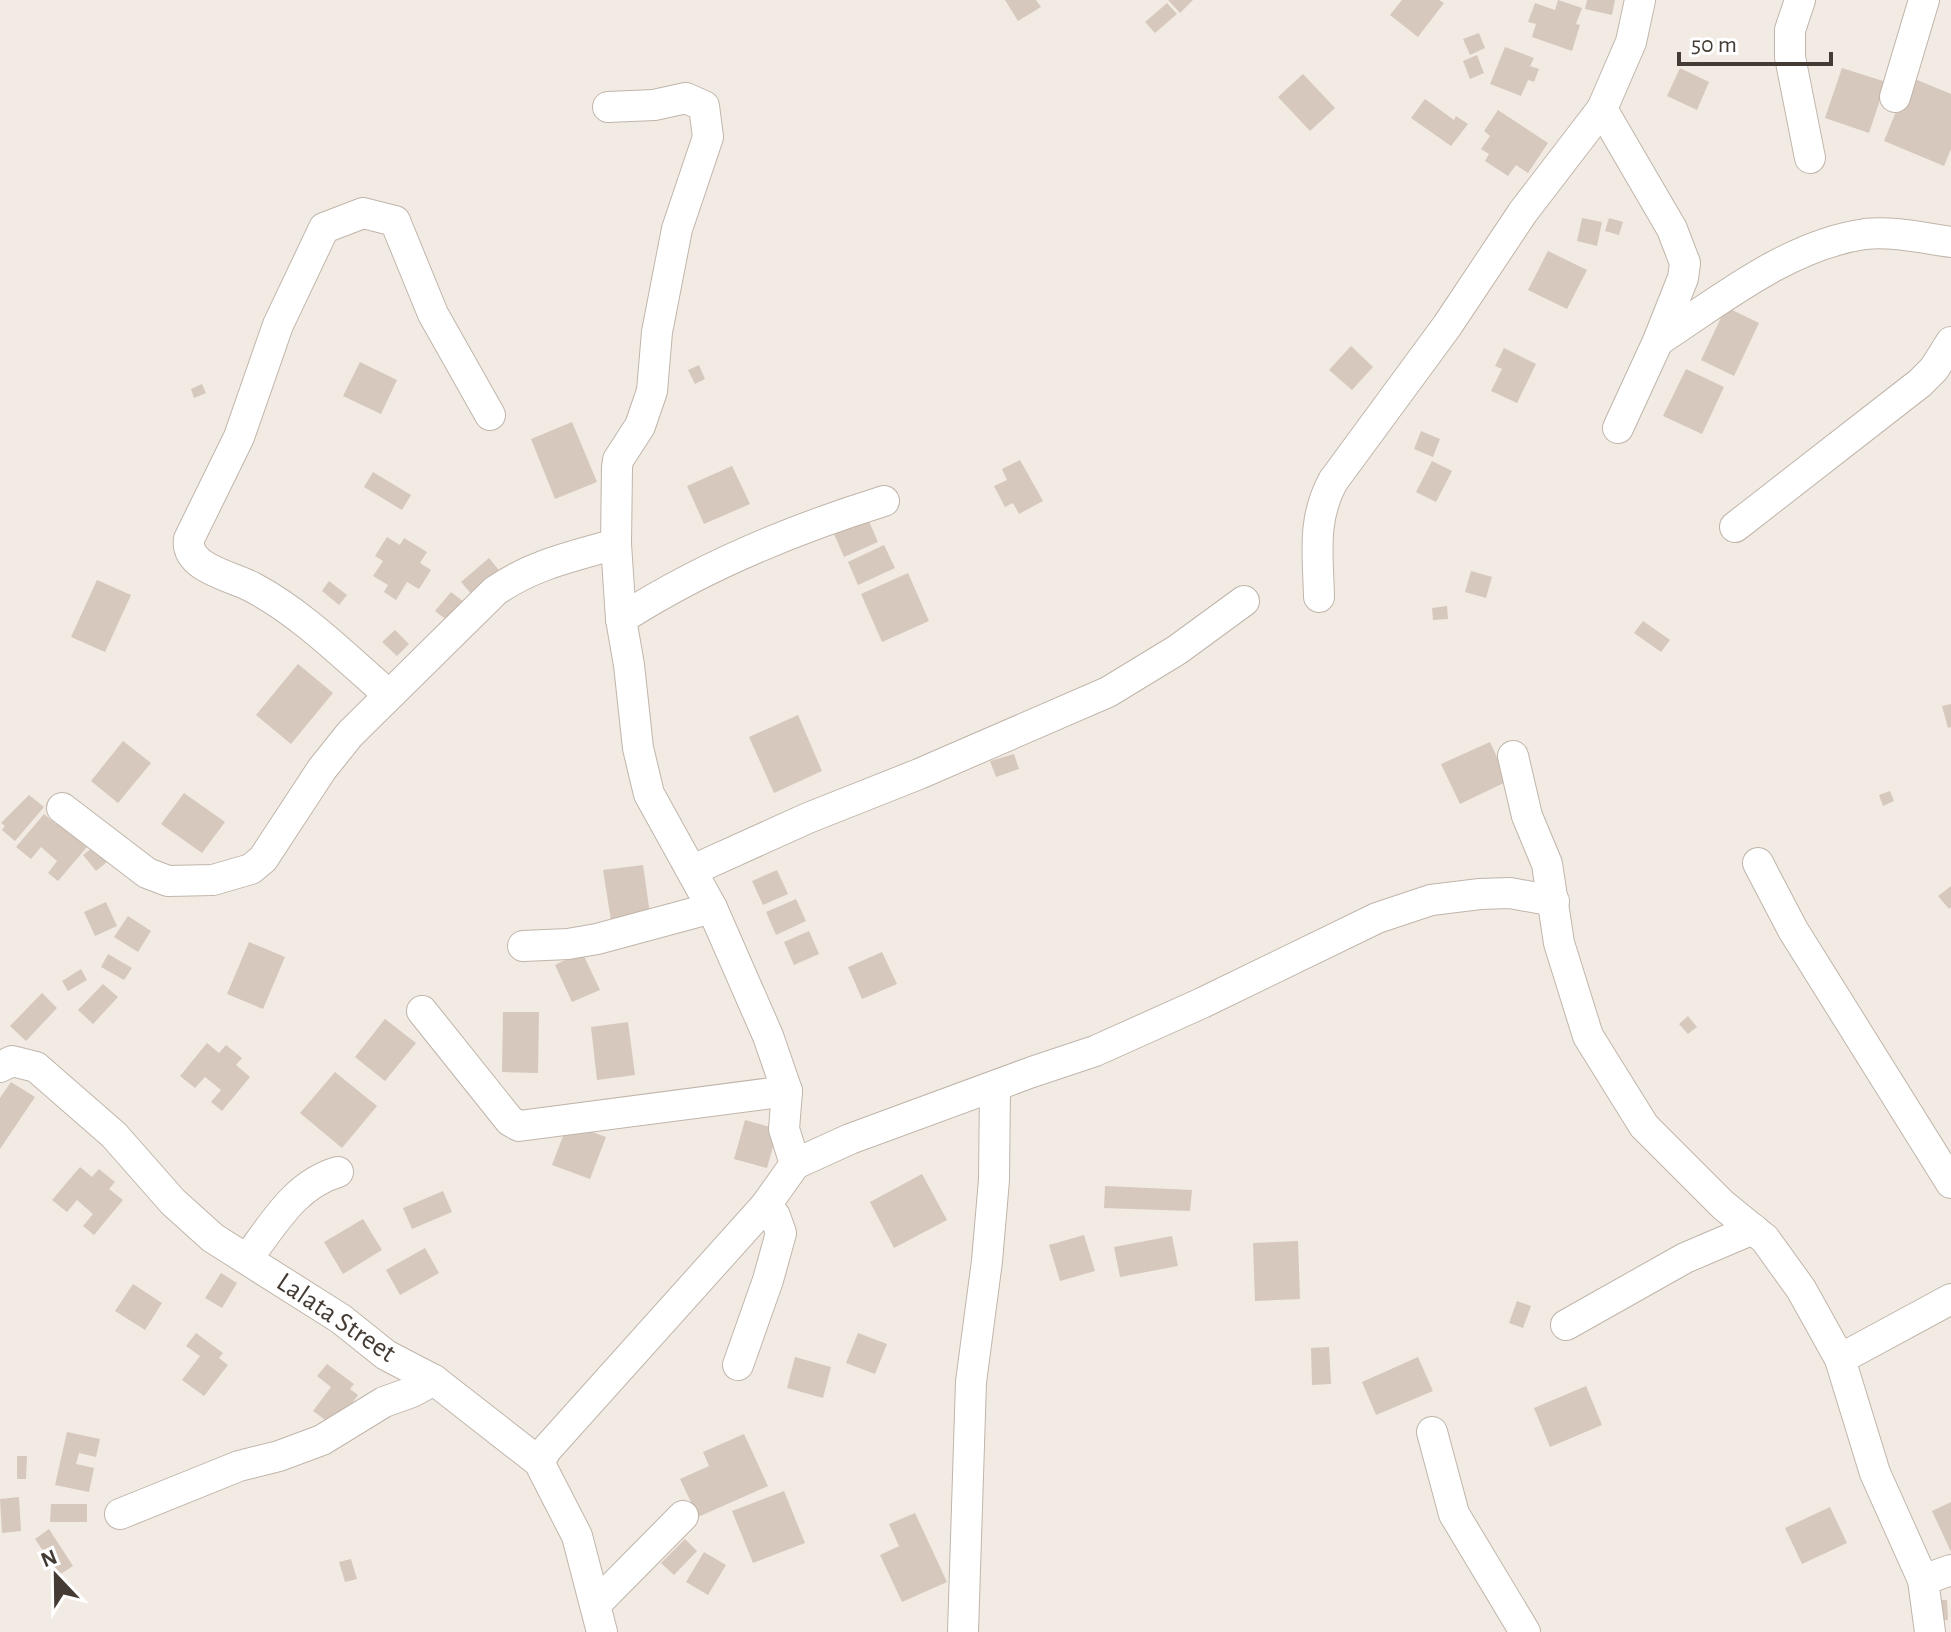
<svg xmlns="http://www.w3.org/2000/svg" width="1951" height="1632" font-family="'Alegreya Sans',sans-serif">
<rect width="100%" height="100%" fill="#f2ebe4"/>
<!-- building -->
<g fill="#d6c8bc">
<polygon points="1005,0 1036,0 1041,7 1018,21"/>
<polygon points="1168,0 1193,0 1180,13"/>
<polygon points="1402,0 1439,0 1444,3 1418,37 1390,15"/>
<polygon points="1558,0 1582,8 1576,24 1580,25 1572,51 1532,37 1536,24 1528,22 1535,3 1555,10"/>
<polygon points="1587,0 1615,0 1612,15 1585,9"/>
<polygon points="1167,3 1177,14 1155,33 1145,22"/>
<polygon points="1479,33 1485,48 1470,55 1463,39"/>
<polygon points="1505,47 1534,58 1530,66 1539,69 1534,82 1528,80 1521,96 1490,84"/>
<polygon points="1477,55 1484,73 1470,79 1463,61"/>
<polygon points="1680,68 1709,82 1697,110 1667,96"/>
<polygon points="1842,68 1886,82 1869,133 1825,118"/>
<polygon points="1303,74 1335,108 1310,131 1278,97"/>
<polygon points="1910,77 1951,94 1951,149 1944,166 1884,141"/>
<polygon points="1425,99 1454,120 1456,116 1468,124 1451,146 1411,118"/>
<polygon points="1498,110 1548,143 1528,173 1516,165 1508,176 1485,161 1489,154 1481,149 1490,136 1484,131"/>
<polygon points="1582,218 1602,222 1597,246 1577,241"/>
<polygon points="1609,218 1623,222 1619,235 1605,231"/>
<polygon points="1548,251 1587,270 1567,309 1528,290"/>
<polygon points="1726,307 1759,323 1734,376 1701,360"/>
<polygon points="1351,346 1373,367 1352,390 1329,370"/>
<polygon points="1504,348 1536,364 1517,403 1491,391 1502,369 1495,366"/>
<polygon points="360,362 397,380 381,414 343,396"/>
<polygon points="699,365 705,379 695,384 688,370"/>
<polygon points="1686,369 1724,387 1702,434 1663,416"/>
<polygon points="202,384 206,393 194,398 191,389"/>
<polygon points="572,422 597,482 555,499 531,439"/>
<polygon points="1421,431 1440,439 1433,457 1414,449"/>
<polygon points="1020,460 1043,501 1019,514 1013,503 1005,507 994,486 1007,480 1002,469"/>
<polygon points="1432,461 1452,471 1436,502 1416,492"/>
<polygon points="732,466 750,504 704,524 687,486"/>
<polygon points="373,472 411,495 402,510 364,487"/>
<polygon points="868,519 878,542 844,557 834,534"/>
<polygon points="387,537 400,545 404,538 427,552 420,563 431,570 419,589 407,582 396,600 384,592 388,585 373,576 383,561 375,556"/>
<polygon points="884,545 895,568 858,585 848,562"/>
<polygon points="489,558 502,574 474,597 461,582"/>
<polygon points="1471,571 1492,577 1486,598 1465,592"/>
<polygon points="908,573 929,621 882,642 861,594"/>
<polygon points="97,580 131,595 105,652 71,637"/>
<polygon points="329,581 347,595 339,605 322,591"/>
<polygon points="451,592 464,602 448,621 435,611"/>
<polygon points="1447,606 1448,619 1433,620 1432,608"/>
<polygon points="1643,621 1670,640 1661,652 1634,633"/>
<polygon points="395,630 409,644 397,656 382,642"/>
<polygon points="298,664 333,693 291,744 256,715"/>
<polygon points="1951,704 1951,727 1948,728 1942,706"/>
<polygon points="798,715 822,771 774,793 749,737"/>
<polygon points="123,741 151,763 118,803 91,781"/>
<polygon points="1490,742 1508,781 1460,804 1441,764"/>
<polygon points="1014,754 1019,769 996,777 990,761"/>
<polygon points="1890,791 1894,801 1883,806 1879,795"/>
<polygon points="184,793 225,822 202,853 161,824"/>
<polygon points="29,795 44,807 15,841 2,830 5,826 1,823"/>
<polygon points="44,814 56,824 63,816 79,829 73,836 87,847 58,881 48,873 57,861 41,847 31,859 16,847"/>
<polygon points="101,841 113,857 96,871 83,855"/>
<polygon points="643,865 651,921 612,927 603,870"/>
<polygon points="777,870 788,894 763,905 752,881"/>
<polygon points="1951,886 1951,907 1949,909 1938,896"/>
<polygon points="796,899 806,921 776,935 766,912"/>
<polygon points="106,902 117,926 95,936 84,912"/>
<polygon points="128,916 151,931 138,952 114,937"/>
<polygon points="809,931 819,954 794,965 784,942"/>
<polygon points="249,942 285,957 263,1009 227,994"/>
<polygon points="582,952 600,990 572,1002 555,965"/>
<polygon points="882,952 897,984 862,999 848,967"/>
<polygon points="108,954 132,968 124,980 101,967"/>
<polygon points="81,969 87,980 68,991 62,981"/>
<polygon points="103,984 118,997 93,1024 78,1010"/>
<polygon points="42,993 57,1008 26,1041 10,1026"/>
<polygon points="503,1012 539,1012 538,1073 502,1072"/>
<polygon points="1688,1016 1697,1027 1688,1034 1679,1024"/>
<polygon points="385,1019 416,1043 385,1081 355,1057"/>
<polygon points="628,1022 635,1075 597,1080 591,1027"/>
<polygon points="207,1043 219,1053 226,1045 242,1058 236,1065 250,1077 222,1111 211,1102 221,1090 205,1077 195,1088 180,1076"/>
<polygon points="335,1072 377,1106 342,1148 300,1113"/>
<polygon points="11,1082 35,1097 0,1149 0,1098"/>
<polygon points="745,1120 778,1129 767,1168 734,1159"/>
<polygon points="568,1123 606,1137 590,1179 552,1165"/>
<polygon points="80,1167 92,1177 99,1169 115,1182 109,1189 123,1200 94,1235 83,1226 93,1214 77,1200 67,1212 52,1200"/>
<polygon points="922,1174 947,1220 894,1248 870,1202"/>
<polygon points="1105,1186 1192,1190 1190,1211 1104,1208"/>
<polygon points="443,1191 452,1212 412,1229 403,1208"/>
<polygon points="363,1219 382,1250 343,1274 324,1242"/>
<polygon points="1084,1235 1095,1271 1060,1281 1049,1245"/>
<polygon points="1172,1236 1178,1266 1120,1277 1114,1247"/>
<polygon points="1298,1241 1300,1299 1255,1301 1253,1243"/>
<polygon points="425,1248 439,1273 400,1295 386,1270"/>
<polygon points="221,1273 237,1283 222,1308 205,1298"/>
<polygon points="133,1284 162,1303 145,1330 115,1311"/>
<polygon points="1517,1301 1531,1306 1523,1328 1509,1323"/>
<polygon points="196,1333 223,1353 219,1358 228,1365 204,1396 182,1380 200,1356 186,1346"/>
<polygon points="858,1333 887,1344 875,1374 846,1363"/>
<polygon points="1329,1347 1331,1384 1312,1385 1311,1348"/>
<polygon points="795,1357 831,1367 823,1398 787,1388"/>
<polygon points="1418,1357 1433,1391 1376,1415 1362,1382"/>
<polygon points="327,1364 354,1384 350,1389 358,1395 335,1427 313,1411 331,1387 317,1376"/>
<polygon points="1586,1386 1602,1425 1550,1447 1534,1408"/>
<polygon points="67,1432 100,1439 96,1457 79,1453 76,1464 94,1468 89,1492 55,1485"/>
<polygon points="744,1434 768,1486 698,1517 680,1479 709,1466 703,1452"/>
<polygon points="17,1456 27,1456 26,1479 17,1479"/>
<polygon points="784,1491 805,1543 753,1563 732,1511"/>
<polygon points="19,1497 21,1531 2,1533 0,1499"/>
<polygon points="1951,1502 1951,1552 1932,1511"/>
<polygon points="51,1504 87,1504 87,1522 50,1522"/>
<polygon points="1830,1507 1847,1543 1802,1564 1785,1528"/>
<polygon points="915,1513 947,1582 902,1602 880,1555 899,1546 889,1524"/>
<polygon points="49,1529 73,1566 59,1575 35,1539"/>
<polygon points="685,1539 697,1551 674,1575 661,1563"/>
<polygon points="704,1552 726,1565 708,1595 686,1582"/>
<polygon points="351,1559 357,1579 345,1582 339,1562"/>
<polygon points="1936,1600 1947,1600 1948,1620 1938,1621"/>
</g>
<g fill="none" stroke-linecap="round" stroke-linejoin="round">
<!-- minor casing -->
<g stroke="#c0b5aa" stroke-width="32">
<g id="minor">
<polyline points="1800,0 1790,30 1790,57 1810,158"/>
<polyline points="1895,97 1924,0"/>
<polyline points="1602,109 1672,229 1685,263 1683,278 1658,341 1618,428"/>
<path d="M1658 341C1721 300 1788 245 1865 234 1893 231 1923 238 1951 242"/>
<polyline points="1735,527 1920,383 1934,369 1951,342"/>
<path d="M1319 597C1318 554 1312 520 1333 481L1447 326 1523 212 1602 109 1631 42 1640 0"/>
<path d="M621 619C703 566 791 530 884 501"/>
<path d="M388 694C345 657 303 614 252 587 231 576 185 568 189 539L239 437 278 325 324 228 363 213 395 221 433 314 490 415"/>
<polyline points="1513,756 1527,816 1547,864 1559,943 1588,1036 1644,1126 1723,1205 1765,1239 1801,1289 1840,1359 1875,1473 1923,1580 1930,1632"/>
<path d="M62 808 147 873 168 881 213 880 251 869 263 859 322 769 350 734 495 591C532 565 573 556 616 544"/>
<polyline points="1758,863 1793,930 1951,1183"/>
<polyline points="693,870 808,818 919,774 1108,692 1177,650 1244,601"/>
<polyline points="523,946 568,944 597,939 712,908"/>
<polyline points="422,1011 510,1121 519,1126 787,1091"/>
<polyline points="0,1067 12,1061 36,1067 114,1135 173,1202 213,1238 341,1319 386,1355 434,1380 539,1462 577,1536 602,1632"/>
<polyline points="795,1164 850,1139 1032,1072 1095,1051 1202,1003 1377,918 1431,900 1480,894 1510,893 1554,901"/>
<path d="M247 1259C273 1225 295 1184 338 1172"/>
<polyline points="1566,1325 1685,1258 1753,1229"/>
<polyline points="1840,1359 1951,1299"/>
<polyline points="738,1365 768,1280 781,1233 775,1216 766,1205"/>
<polyline points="1432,1432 1454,1514 1525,1632"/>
<polyline points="539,1462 547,1449 766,1205 795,1164 784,1129 787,1091 768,1036 712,908 649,794 638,748 629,665 621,619 616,544 617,468 618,460 640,426 652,391 657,332 677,229 708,137 704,106 686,98 654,105 608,107"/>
<polyline points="120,1514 239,1466 279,1456 322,1440 384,1402 412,1392 434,1380"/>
<polyline points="1923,1580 1951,1570"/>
<polyline points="596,1604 683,1516"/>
<polyline points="963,1632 971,1382 987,1261 994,1180 995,1086"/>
</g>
</g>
<!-- minor -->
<use href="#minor" stroke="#fff" stroke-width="30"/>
</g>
<g text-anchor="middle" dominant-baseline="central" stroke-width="6" stroke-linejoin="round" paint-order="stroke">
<!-- street labels -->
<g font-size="28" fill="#433b34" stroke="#fff">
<text transform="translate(336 1318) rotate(34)">Lalata Street</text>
</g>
</g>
<!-- north arrow -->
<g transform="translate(56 1576) rotate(338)" stroke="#ffffff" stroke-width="6" paint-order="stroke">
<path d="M0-6L14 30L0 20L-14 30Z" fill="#433b34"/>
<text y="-12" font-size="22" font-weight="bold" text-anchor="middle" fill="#433b34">N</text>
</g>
<!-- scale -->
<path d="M1679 52v12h152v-12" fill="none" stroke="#433b34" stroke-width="4"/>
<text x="1691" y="52" font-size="24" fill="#433b34" stroke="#ffffff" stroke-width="6" paint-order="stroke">50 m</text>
</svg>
